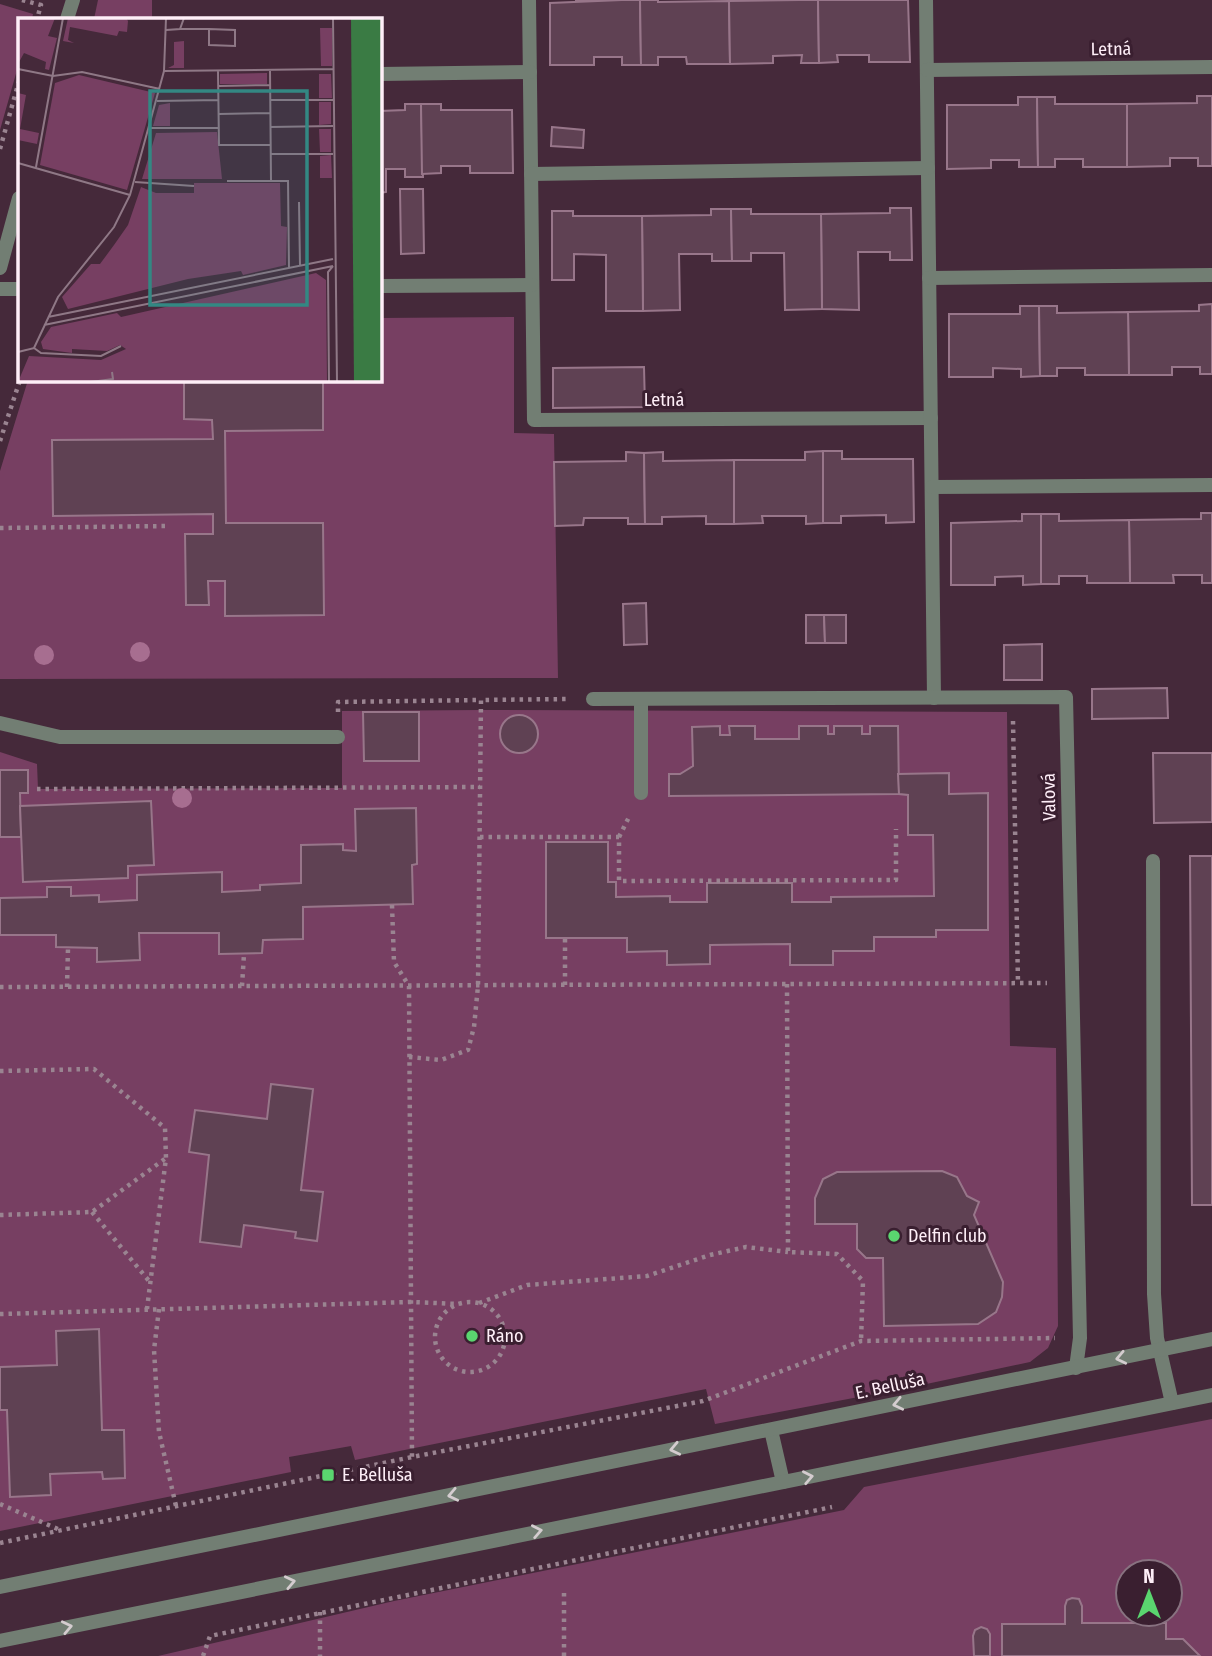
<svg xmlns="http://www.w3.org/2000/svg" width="1212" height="1656" font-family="'Fira Sans Condensed',sans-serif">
<rect width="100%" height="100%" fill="#45293a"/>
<!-- green -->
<g fill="#773f62" fill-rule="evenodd">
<polygon points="98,0 152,0 152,19 94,19"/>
<polygon points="0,4 33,14 32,19 19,19 19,63 0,130"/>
<polygon points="514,317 514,433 554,434 558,678 0,679 0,471 28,380 380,380 380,318"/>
<polygon points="481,710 1007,712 1010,1046 1056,1048 1058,1326 1048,1348 1030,1362 917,1386 715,1424 706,1389 355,1460 351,1446 289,1457 291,1472 0,1531 0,752 37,764 38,789 342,788 342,711"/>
<path d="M1212 1419V1656H158L394 1601 844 1510 864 1487ZM1128 1572H1170V1614H1128Z"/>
</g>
<!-- building -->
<g fill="#5f4153" stroke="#98768a" stroke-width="2">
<polygon points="576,0 604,0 603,2 576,2"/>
<polygon points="622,0 640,0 641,65 622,65 622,57 594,57 594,65 550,65 550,3"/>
<polygon points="640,0 658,0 658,2 729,1 730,64 687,64 686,57 658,57 658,65 641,65"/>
<polygon points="800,0 818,0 819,63 801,63 802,55 773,56 773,63 730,64 729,1"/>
<polygon points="818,0 908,0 910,62 869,62 869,55 837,55 838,62 819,63"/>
<polygon points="1197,96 1212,96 1212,166 1198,166 1198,158 1170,158 1170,166 1127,167 1127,104 1197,103"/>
<polygon points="1018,97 1037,97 1038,167 1019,167 1019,160 991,160 991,168 947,169 947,105 1018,105"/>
<polygon points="1037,97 1055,97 1055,104 1127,104 1127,167 1083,167 1083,159 1055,159 1055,167 1038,167"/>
<polygon points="405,104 421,104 423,177 405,177 405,169 386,169 386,192 380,193 380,111 405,110"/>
<polygon points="421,104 441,104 441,110 512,110 513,173 470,173 470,166 441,166 441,173 422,174"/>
<polygon points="552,127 584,130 583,148 551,146"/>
<polygon points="400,189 423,189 424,253 401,254"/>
<polygon points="890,208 911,208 912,260 890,260 890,252 858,252 859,310 822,309 821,214 890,213"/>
<polygon points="711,209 731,209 732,261 712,261 712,254 679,254 680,310 643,311 642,216 711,215"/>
<polygon points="731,209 751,209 751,214 821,214 822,309 785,310 784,253 751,253 751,261 732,261"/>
<polygon points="552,211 573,211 573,216 642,216 643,311 606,311 606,255 574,254 574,280 552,280"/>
<polygon points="1212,304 1212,374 1200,374 1200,367 1172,367 1172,375 1129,375 1128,312 1199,311 1199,305"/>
<polygon points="1020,306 1039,306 1040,376 1021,377 1021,369 993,368 993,377 949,377 949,314 1020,314"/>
<polygon points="1039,306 1057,306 1057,313 1128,312 1129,375 1085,375 1085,368 1057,368 1057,376 1040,376"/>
<polygon points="644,367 645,407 553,408 553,368"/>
<polygon points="184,380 323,380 323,430 225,431 226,523 323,523 324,615 225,616 225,581 208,581 209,605 186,605 185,534 213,534 213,514 53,516 52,440 213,439 212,420 184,419"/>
<polygon points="823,451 823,523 806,524 806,516 762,516 763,523 734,524 734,460 805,460 805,452"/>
<polygon points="823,451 842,451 842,459 913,459 914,522 886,523 886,515 841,516 841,523 823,523"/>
<polygon points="626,452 644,453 645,524 628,524 628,518 584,518 583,525 555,526 554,462 626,461"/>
<polygon points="663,452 663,461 734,460 734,524 706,524 706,516 662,517 662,524 645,524 644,453"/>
<polygon points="1201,513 1212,513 1212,583 1202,583 1202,575 1173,575 1174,583 1130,583 1129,520 1201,519"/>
<polygon points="1022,514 1041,514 1041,584 1023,585 1023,576 995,577 995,585 951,585 951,523 1022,521"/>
<polygon points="1041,514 1059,514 1059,521 1129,520 1130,583 1087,583 1087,576 1059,576 1059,584 1041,584"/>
<polygon points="646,603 647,644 624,645 623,604"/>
<polygon points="806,615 824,615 825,643 806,643"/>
<polygon points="824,615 846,615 846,643 825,643"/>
<polygon points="1042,644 1042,680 1004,680 1004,645"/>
<polygon points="1167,688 1168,718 1092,719 1092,689"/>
<polygon points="363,712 419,712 419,761 364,761"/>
<circle cx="519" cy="734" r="19"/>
<polygon points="720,726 720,735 730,735 729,726 755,726 755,739 799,739 799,726 828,726 828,734 834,734 834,726 862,726 862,734 870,734 870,726 898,726 899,794 669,796 669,774 680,774 693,766 692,727"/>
<polygon points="1153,753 1212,753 1212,822 1154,823"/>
<polygon points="0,770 28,770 28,793 20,793 21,837 0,837"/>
<polygon points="949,773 949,794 988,793 988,930 936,930 936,937 874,937 874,951 833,951 833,965 790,965 790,944 710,945 710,964 667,965 667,951 627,952 627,938 546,938 546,842 608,842 608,882 616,882 616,897 670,896 670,902 707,902 707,883 792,883 792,902 831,902 831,897 934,896 933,835 908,835 908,795 899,794 898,774"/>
<polygon points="151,801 154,865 128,866 128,878 23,882 20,806"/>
<polygon points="416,808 417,864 412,865 413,904 303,907 303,939 263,940 262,953 219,954 219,933 139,933 140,960 97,962 97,948 56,947 56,935 0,935 0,898 47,897 47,887 71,887 71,896 99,895 99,902 137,900 137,875 222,872 222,892 260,890 260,885 301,883 301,845 343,844 343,850 356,851 355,809"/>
<polygon points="1190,856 1212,856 1212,1205 1192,1205"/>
<polygon points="271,1084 313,1089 301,1190 323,1192 317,1241 295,1238 296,1232 244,1225 241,1247 200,1242 209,1155 189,1152 195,1110 267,1119"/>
<polygon points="942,1171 957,1177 967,1196 979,1202 974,1215 1003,1282 1002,1297 996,1312 978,1324 884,1326 883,1258 866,1258 857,1249 857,1224 815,1224 815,1198 823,1179 837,1172"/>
<polygon points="99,1329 102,1430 124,1430 125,1478 103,1479 102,1472 50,1474 51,1495 10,1497 7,1410 0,1410 0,1367 57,1365 56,1331"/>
<polygon points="1072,1598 1079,1599 1082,1606 1082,1623 1166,1623 1166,1639 1183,1639 1200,1656 1002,1656 1002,1624 1065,1624 1065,1606 1067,1600"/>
<polygon points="981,1627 987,1629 990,1634 990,1656 974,1656 973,1636 975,1630"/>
</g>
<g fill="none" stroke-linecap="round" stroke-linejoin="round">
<!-- path -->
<g stroke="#9a8491" stroke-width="4.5" stroke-dasharray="3.5 5" stroke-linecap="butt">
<polyline points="22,0 41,5 37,19"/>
<polyline points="0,149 19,81"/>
<polyline points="0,441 20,380"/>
<polyline points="0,528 167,526"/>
<polyline points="338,712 338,702 481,700"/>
<polyline points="1013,721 1018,983"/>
<polyline points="37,789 480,787"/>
<polyline points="480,837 619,837 619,881 896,880 896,829"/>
<polyline points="619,837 630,815"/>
<polyline points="392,905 394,962 409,986 412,1457"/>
<polyline points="787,984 788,1252 837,1254 863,1281 861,1341"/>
<polyline points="565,985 565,938"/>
<polyline points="242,986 244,954"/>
<polyline points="0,987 1047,983"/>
<polyline points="67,987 68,948"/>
<polyline points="409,1057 441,1060 468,1050 474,1027 478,986 481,700 569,699"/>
<polyline points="0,1071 94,1069 165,1128 166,1158 147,1309"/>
<polyline points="92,1212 149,1281"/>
<polyline points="0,1215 92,1212 166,1158"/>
<circle cx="470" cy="1337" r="35"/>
<polyline points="479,1303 527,1285 647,1276 710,1255 746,1247 788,1252"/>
<polyline points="159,1309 154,1350 159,1432 176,1506"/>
<polyline points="0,1314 411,1302 459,1304"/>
<polyline points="0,1504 60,1530"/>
<polyline points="0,1543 412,1457 703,1401 861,1341 1055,1338"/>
<polyline points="320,1612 320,1656"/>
<polyline points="203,1656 210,1636 832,1507"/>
<polyline points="564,1656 564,1591"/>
</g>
<!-- lane -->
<g stroke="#727e73" stroke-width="14">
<polyline points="641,699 641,793"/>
<polyline points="0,723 60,737 338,737"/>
<polyline points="1153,861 1154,1294 1157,1338 1172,1403"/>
<polyline points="771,1430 783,1482"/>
</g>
<!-- street -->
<g stroke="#727e73" stroke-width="14">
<polyline points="529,0 534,420 931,418"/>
<polyline points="926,0 934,698"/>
<polyline points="67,19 73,0"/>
<polyline points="927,70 1212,67"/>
<polyline points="380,74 530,72"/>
<polyline points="531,174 928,168"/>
<polyline points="0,268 19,198"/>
<polyline points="929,278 1212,275"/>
<polyline points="380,286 532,285"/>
<polyline points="0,289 19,289"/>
<polyline points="932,487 1212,485"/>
<polyline points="593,699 1066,697 1080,1338 1076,1368"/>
<polyline points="0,1587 1212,1339"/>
<polyline points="0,1641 1212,1395"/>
</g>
</g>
<!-- trees -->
<g fill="#a76e90">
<circle cx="140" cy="652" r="10"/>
<circle cx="44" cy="655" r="10"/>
<circle cx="182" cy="798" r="10"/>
</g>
<!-- one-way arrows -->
<defs><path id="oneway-chevron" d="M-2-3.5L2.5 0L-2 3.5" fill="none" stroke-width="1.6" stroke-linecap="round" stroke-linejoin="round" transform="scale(1.75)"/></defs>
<g stroke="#d4cccf">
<use href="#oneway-chevron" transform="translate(1121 1358) rotate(168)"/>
<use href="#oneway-chevron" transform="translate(898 1404) rotate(168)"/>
<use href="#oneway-chevron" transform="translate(675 1449) rotate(168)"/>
<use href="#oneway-chevron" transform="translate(808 1477) rotate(-11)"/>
<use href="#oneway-chevron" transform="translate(453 1495) rotate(168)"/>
<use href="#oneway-chevron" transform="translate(537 1531) rotate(-11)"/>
<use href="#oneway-chevron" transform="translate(290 1582) rotate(-12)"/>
<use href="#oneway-chevron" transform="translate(67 1627) rotate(-12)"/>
</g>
<!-- markers -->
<g fill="#5ad56f" stroke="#3a1f30" stroke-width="2.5">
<circle cx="894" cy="1236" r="7"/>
<circle cx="472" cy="1336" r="7"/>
<rect x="321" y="1468" width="14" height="14" rx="3.5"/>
</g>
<g text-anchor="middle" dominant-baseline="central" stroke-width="6" stroke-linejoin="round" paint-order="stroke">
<!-- street labels -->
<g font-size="18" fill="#feeef7" stroke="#3a1f30">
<text transform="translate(1111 49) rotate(-1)">Letná</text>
<text x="664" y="400">Letná</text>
<text transform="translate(1049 797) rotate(-91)">Valová</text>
<text transform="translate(890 1386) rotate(-12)">E. Belluša</text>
</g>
<!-- poi labels -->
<g font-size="18" fill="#feeef7" stroke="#3a1f30" text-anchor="start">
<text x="908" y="1236">Delfin club</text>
<text x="486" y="1336">Ráno</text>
<text x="342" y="1475">E. Belluša</text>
</g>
</g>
<!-- overview -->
<g transform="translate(18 18)">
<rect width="364" height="364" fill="#45293a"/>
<path d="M0 0H37L30 18 39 20 31 52 27 51 28 44 6 35 0 46ZM50 0H108L110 3 109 14 101 13 99 18 52 9 50 22 56 25 45 23ZM302 10H314V48H303ZM166 23V50H150L156 47V24ZM249 55V66H202V56ZM301 56H313L314 80H301ZM61 57 137 75 109 172 22 147 37 65ZM0 75 8 77 2 111 21 115 19 126 0 122ZM301 84H313V106L301 107ZM152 85V108H135L141 87ZM301 111H313V134H302ZM199 114 204 161H124L138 115ZM313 137 314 160H302V138ZM176 165H262L263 208 269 209 268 247 225 257 223 253 170 261 50 291 44 279 73 246H82L96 227 110 207 123 169 138 175H176ZM298 255 308 262 309 364H0L11 338 83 342 108 331 102 327 89 333 54 331V335L25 331 23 324 33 309 99 295 103 299Z" fill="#773f62"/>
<path d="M333 0H364V364H336Z" fill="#3a7b44"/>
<path fill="none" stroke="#8f7886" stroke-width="2" d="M315 0 319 364M162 11H191L217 12V28L191 27V11M148 12 162 11 166 0M0 51 35 58 64 54 142 71M252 52 253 163M146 53 315 51M200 53 201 127H253M201 68 252 67M252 82H315M139 83 201 82M201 96 252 95M252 109 315 108M132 110H201M253 136H315M0 145 112 177M18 149 45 0M209 163H270L271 250M117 164 176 168M281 184 282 248M30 299 315 241M26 307 315 248M16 330 40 279 96 209 112 177 146 53 148 0M0 334 16 330 23 335 83 338 103 328M73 364 95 361 94 354M311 364 310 254 315 248"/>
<path fill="#338883" fill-opacity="0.15" stroke="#338883" stroke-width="3.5" d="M132 73H289V287H132Z"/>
<rect width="364" height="364" fill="none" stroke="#feeef7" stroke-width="3.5"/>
</g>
<!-- north arrow -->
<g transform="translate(1149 1593)"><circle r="33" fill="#3a1f30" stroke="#887280" stroke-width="2"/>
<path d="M0-5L12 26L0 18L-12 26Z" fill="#5ad56f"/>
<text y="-10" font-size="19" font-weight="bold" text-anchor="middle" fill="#feeef7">N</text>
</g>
</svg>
